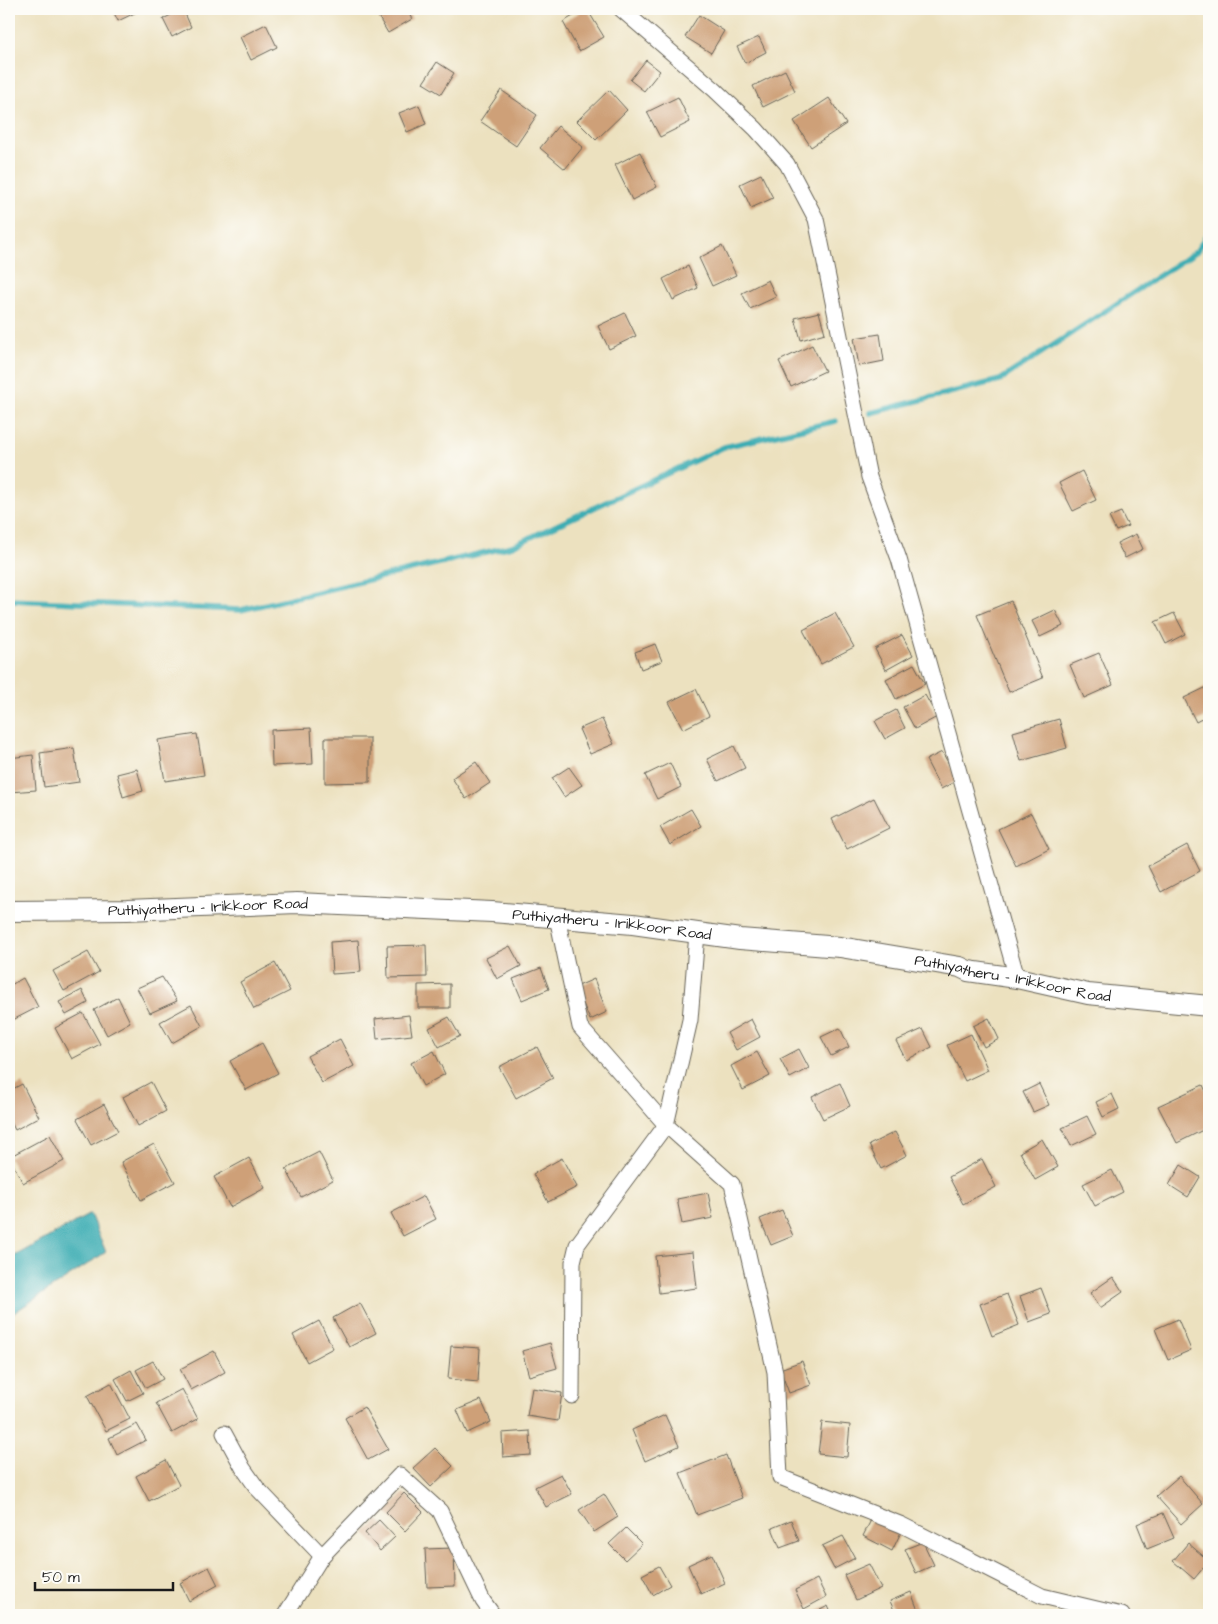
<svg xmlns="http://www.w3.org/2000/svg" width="1218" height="1624" font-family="'Architects Daughter',sans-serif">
<rect width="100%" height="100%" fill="#fdfcf7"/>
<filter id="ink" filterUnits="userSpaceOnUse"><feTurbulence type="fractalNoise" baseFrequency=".02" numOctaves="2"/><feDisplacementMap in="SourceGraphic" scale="10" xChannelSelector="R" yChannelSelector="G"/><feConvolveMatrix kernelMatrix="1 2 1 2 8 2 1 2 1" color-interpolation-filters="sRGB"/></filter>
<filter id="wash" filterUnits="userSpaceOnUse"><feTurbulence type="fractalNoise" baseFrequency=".0096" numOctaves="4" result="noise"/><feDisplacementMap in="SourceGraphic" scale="20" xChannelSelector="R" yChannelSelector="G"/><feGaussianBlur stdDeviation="1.12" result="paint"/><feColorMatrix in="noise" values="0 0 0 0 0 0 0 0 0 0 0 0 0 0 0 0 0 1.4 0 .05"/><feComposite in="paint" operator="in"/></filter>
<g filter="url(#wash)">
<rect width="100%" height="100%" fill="#ece1bf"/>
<!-- water -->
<polygon fill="#3cadb4" stroke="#2c6468" points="90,1214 106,1252 9,1316 9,1259"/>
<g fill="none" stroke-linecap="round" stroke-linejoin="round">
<!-- stream -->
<g stroke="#3cadb4" stroke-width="5.5">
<polyline points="870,413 1000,380 1197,251 1209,231"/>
<polyline points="9,600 241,610 512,546 724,447 836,421"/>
</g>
</g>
<g id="blocks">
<!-- building -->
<g fill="#cea078">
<polygon points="112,9 141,9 141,10 118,21"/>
<polygon points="183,9 191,27 172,37 163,19"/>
<polygon points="383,9 406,9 412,19 388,33 376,13"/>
<polygon points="585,9 587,9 604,37 579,51 563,22"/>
<polygon points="699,15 724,31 711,53 685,37"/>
<polygon points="266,24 277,47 251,60 240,37"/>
<polygon points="759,37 766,52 745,63 737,47"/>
<polygon points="646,60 660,71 644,91 630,80"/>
<polygon points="437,62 454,73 441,94 423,83"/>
<polygon points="785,70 795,91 763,107 753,86"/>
<polygon points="501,90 537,115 516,146 480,121"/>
<polygon points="609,90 627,110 596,140 577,121"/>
<polygon points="678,97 690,122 660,137 647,112"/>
<polygon points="829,98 846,124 811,147 794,121"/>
<polygon points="419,105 426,124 407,132 399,113"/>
<polygon points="558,126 583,147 565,169 540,148"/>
<polygon points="640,152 657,187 632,200 615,165"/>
<polygon points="761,174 773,198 751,208 740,184"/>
<polygon points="722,246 736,275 712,286 699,258"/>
<polygon points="688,266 698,288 673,300 663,279"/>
<polygon points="768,280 776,297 750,309 742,293"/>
<polygon points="819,312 825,333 801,340 795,318"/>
<polygon points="625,313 636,336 609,349 598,326"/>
<polygon points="880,334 884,361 859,366 854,338"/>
<polygon points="812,345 825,371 791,387 779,361"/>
<polygon points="1082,471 1096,500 1073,511 1059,483"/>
<polygon points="1121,512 1128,526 1116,531 1109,517"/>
<polygon points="1136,534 1143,549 1125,558 1117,543"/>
<polygon points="1011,601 1043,678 1009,692 977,615"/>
<polygon points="1055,610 1063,626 1040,637 1032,621"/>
<polygon points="835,613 854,647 821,664 803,630"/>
<polygon points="1174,613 1185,634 1166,644 1155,622"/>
<polygon points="902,635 913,655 886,670 875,649"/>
<polygon points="655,644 662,661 641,669 635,652"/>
<polygon points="1099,653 1113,685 1084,698 1070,665"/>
<polygon points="914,664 925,684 896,699 886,679"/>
<polygon points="1209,686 1209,715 1196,722 1184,698"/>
<polygon points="696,689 709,716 683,729 669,702"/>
<polygon points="925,695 937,717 915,729 903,707"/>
<polygon points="896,710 905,728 885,739 875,721"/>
<polygon points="602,719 614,744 590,754 579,729"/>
<polygon points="1059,719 1067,748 1021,761 1013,732"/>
<polygon points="311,728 313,764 272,766 271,730"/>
<polygon points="197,734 204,775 165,781 158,740"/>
<polygon points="325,738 370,738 370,782 325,783"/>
<polygon points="734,746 745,768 718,781 707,759"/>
<polygon points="74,748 79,782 44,787 40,753"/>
<polygon points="942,752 958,780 941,789 926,760"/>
<polygon points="33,755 36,790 10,792 9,758"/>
<polygon points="476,762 490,783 466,799 452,778"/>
<polygon points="670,763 681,787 657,799 645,775"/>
<polygon points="569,767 582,785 564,797 552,778"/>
<polygon points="137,769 143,791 123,797 117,774"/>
<polygon points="874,798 889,828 847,849 832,819"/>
<polygon points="691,809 701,826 670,845 660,827"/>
<polygon points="1031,813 1049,849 1016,866 998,829"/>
<polygon points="1187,845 1200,871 1161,892 1148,866"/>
<polygon points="358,940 361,972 332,974 330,942"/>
<polygon points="426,945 427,977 388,978 387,946"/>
<polygon points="510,946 521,966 497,979 486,958"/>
<polygon points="88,952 99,972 64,991 53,971"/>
<polygon points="275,963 290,991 254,1009 240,982"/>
<polygon points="541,968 549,989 522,1000 513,979"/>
<polygon points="162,977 177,1001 150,1013 137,988"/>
<polygon points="23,978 38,1007 9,1022 9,986"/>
<polygon points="594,979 607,1012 590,1020 576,987"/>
<polygon points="450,984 450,1008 418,1008 418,985"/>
<polygon points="82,990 88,1003 66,1015 59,1002"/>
<polygon points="118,997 130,1022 107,1035 94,1010"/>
<polygon points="191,1005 202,1026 172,1043 160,1022"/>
<polygon points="83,1013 100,1044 72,1059 55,1028"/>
<polygon points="409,1015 412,1035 377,1039 375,1019"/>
<polygon points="449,1017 460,1036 439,1047 429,1028"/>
<polygon points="989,1018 999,1039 984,1047 973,1026"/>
<polygon points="751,1019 760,1037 736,1050 727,1033"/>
<polygon points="840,1028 849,1047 831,1056 821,1037"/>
<polygon points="923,1029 932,1047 906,1060 896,1041"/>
<polygon points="971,1034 988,1070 965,1081 947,1045"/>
<polygon points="340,1039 354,1066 322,1083 307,1056"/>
<polygon points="262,1043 278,1073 246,1090 230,1061"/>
<polygon points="537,1047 553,1078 516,1098 499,1067"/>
<polygon points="799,1049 809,1068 790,1078 780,1059"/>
<polygon points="434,1051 445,1074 423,1086 411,1063"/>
<polygon points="757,1052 770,1076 743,1090 731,1066"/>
<polygon points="151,1082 166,1111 138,1126 123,1097"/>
<polygon points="840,1083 850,1106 823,1119 812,1097"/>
<polygon points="22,1084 39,1117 15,1130 9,1118 9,1091"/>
<polygon points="1039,1084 1049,1105 1033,1112 1023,1092"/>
<polygon points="1203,1085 1209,1098 1209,1127 1177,1143 1158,1106"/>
<polygon points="1112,1094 1119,1109 1103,1117 1096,1102"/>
<polygon points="104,1104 118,1131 91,1145 77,1119"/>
<polygon points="1087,1116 1096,1134 1071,1146 1062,1128"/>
<polygon points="895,1132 907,1155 881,1169 869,1145"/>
<polygon points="50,1135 64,1161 23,1183 9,1157"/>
<polygon points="1042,1139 1058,1167 1035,1180 1020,1152"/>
<polygon points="154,1144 175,1182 141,1200 121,1162"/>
<polygon points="319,1152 333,1180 301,1197 286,1169"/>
<polygon points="249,1158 265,1188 230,1207 214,1177"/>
<polygon points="562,1158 577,1187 548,1202 533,1174"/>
<polygon points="982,1159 996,1187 963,1204 949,1177"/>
<polygon points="1181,1165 1200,1177 1188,1197 1169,1185"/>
<polygon points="1112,1170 1123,1192 1095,1206 1083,1184"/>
<polygon points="708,1193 713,1218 682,1224 677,1199"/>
<polygon points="424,1196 436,1219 403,1236 391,1213"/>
<polygon points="782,1210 793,1236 771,1245 760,1219"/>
<polygon points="693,1252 697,1288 659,1293 655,1256"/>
<polygon points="1113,1277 1123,1292 1100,1308 1090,1293"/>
<polygon points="1041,1288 1051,1314 1029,1322 1020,1296"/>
<polygon points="1007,1294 1019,1325 992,1336 980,1304"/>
<polygon points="360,1303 376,1333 349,1347 333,1318"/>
<polygon points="1178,1319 1191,1350 1168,1360 1155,1329"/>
<polygon points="319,1321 333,1348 307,1362 293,1335"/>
<polygon points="550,1343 557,1368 529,1376 522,1351"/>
<polygon points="451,1346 480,1348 478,1382 448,1379"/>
<polygon points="214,1351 225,1372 191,1390 180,1369"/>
<polygon points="153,1361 163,1379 146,1388 136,1370"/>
<polygon points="802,1361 811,1385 789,1393 780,1369"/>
<polygon points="131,1370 143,1393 127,1401 115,1379"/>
<polygon points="111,1383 130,1419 106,1431 87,1396"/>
<polygon points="532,1388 562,1393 558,1421 527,1416"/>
<polygon points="182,1389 198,1419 172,1433 156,1403"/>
<polygon points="481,1400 491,1422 467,1433 457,1410"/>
<polygon points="364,1407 388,1449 368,1460 345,1418"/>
<polygon points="665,1415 679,1446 645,1461 632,1430"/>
<polygon points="822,1422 850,1425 847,1457 818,1454"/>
<polygon points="137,1424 146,1440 117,1455 109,1438"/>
<polygon points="530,1431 531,1455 503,1457 502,1433"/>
<polygon points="435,1448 453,1466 431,1487 413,1468"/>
<polygon points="726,1455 742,1498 697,1515 680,1473"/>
<polygon points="166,1460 179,1485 149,1501 136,1476"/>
<polygon points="561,1474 572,1494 546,1507 535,1487"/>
<polygon points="1179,1476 1203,1504 1181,1524 1156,1496"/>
<polygon points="404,1493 423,1512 405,1531 386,1512"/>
<polygon points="604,1494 618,1517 594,1532 579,1510"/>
<polygon points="1163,1513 1174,1538 1147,1549 1137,1524"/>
<polygon points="872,1518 901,1532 892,1551 863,1536"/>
<polygon points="379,1520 395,1537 380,1551 365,1533"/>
<polygon points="791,1520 799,1541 780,1548 772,1528"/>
<polygon points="626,1528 642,1544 625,1560 609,1544"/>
<polygon points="843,1536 855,1558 834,1569 822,1546"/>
<polygon points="923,1542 934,1565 916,1573 905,1549"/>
<polygon points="1188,1543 1209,1561 1194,1579 1173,1561"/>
<polygon points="454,1548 455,1586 427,1587 425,1549"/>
<polygon points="712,1554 725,1583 701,1594 688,1565"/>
<polygon points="869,1564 881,1588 856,1600 844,1575"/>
<polygon points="659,1566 670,1585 653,1595 642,1575"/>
<polygon points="209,1567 218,1585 189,1601 180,1583"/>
<polygon points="817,1579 826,1597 804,1609 795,1590"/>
<polygon points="911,1592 919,1613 913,1615 896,1615 890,1601"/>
<polygon points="828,1606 832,1615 810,1615"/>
</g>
</g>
</g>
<g filter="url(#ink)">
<use href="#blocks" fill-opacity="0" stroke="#656155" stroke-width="1"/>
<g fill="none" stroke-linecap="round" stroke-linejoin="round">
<!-- minor casing -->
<g stroke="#656155" stroke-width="17">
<g id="minor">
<polyline points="621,9 715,90 756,129 787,164 816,219 869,477 899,559 1017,978"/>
<polyline points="557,917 580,1027 666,1125 732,1184 775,1372 780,1477 902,1525 1042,1596 1122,1615"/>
<polyline points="572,1396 573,1262 577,1245 666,1125 690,1020 697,933"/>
<polyline points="224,1433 243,1468 257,1488 322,1556"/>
<polyline points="285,1615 322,1556 400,1475 440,1511 483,1601 493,1615"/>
</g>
</g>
<!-- secondary casing -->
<g stroke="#656155" stroke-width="22">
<g id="secondary">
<path id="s1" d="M9 911 127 910 297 903 492 912 633 924 740 939 840 947 960 967 968 971 1017 978 1088 994 1209 1006"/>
</g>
</g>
<!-- minor -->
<use href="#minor" stroke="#fff" stroke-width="15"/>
<!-- secondary -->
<use href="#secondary" stroke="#fff" stroke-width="20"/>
</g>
</g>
<g text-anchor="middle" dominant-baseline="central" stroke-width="5" stroke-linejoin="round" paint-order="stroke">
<!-- street labels -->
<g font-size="15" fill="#1c1c1c" stroke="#fdfcf7">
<text stroke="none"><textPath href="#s1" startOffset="199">Puthiyatheru - Irikkoor Road</textPath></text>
<text stroke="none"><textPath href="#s1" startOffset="604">Puthiyatheru - Irikkoor Road</textPath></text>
<text stroke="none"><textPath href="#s1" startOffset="1009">Puthiyatheru - Irikkoor Road</textPath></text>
</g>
</g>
<!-- margin -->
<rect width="1218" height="1624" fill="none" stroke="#fdfcf7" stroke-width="30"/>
<!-- scale -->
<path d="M35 1582v8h138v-8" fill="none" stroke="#1c1c1c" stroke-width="2.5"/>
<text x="42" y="1582" font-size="15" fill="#1c1c1c" stroke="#fdfcf7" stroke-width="4" paint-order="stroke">50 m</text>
</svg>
